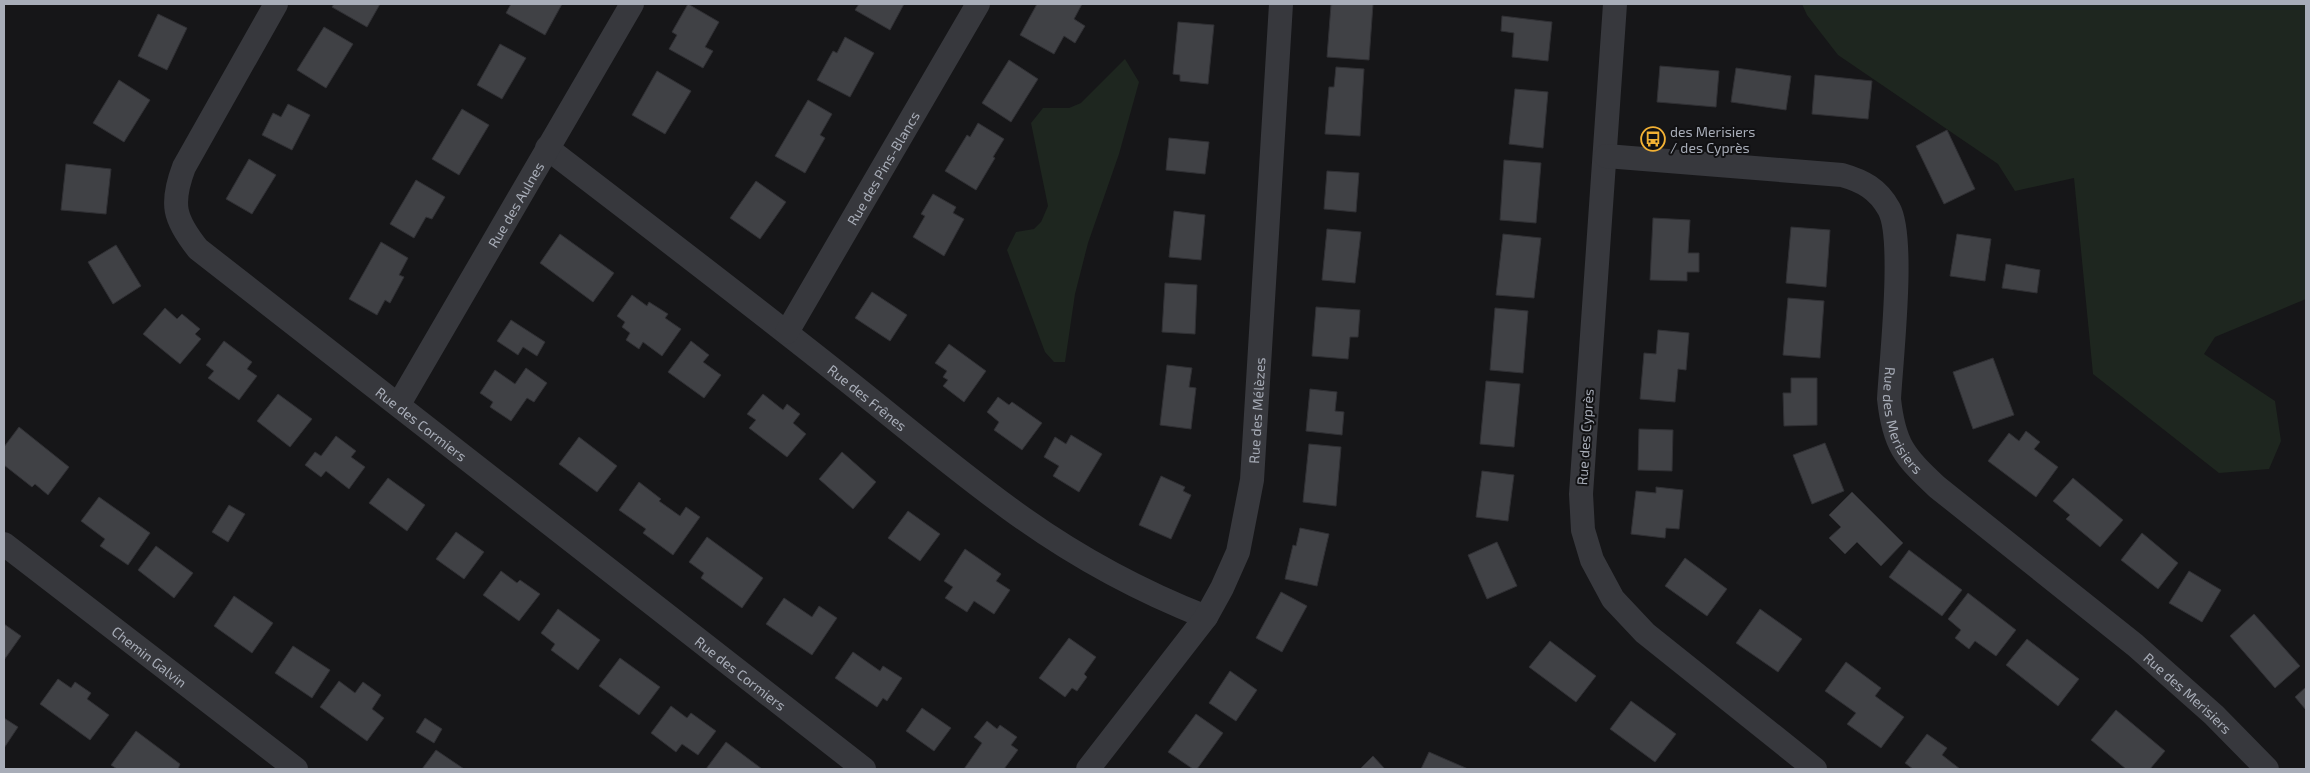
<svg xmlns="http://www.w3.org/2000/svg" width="2310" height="773" font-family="'Exo 2',sans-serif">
<rect width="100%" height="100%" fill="#161618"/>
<!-- green -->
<g fill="#1e261f">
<polygon points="1802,4 2306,4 2306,299 2215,337 2204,354 2275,401 2281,441 2269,469 2219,473 2093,374 2074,178 2015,191 1998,164 1838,55 1807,15"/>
<polygon points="1125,59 1139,82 1119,154 1088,243 1075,294 1065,362 1054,362 1045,352 1007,250 1016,232 1034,229 1041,222 1048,206 1031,123 1043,108 1069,108 1081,103"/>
</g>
<!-- building -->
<g fill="#404145" stroke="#303034">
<polygon points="334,4 380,4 367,27 332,7"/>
<polygon points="511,4 562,4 545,35 506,13"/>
<polygon points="688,4 719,22 705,47 713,51 703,68 669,49 677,35 672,32"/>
<polygon points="859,4 904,4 890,30 855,10"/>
<polygon points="1037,4 1082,4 1074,19 1085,26 1075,43 1064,36 1054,54 1020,35"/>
<polygon points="1336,4 1373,4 1369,60 1327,57 1331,5"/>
<polygon points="158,14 187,28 167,70 138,56"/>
<polygon points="1502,16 1552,22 1548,61 1512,57 1514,33 1501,31"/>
<polygon points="1178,22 1214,25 1208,84 1180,81 1180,75 1173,74"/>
<polygon points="324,27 353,44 326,88 297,70"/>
<polygon points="845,37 874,53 850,97 817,80 833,51 837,53"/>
<polygon points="500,44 526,58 502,99 477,85"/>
<polygon points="1009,60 1038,79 1011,122 982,103"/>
<polygon points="1660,66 1719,71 1716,107 1657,102"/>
<polygon points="1336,67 1364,69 1360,136 1325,134 1329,87 1334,87"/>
<polygon points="1736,68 1791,76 1786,110 1731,102"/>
<polygon points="657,71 691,91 665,134 632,115"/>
<polygon points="1815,75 1872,81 1868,119 1812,114"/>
<polygon points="119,80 150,100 124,142 93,123"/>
<polygon points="1515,89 1548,92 1543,148 1509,144"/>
<polygon points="808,100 832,114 820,135 825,138 805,173 775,156"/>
<polygon points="288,104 310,115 292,150 262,135 273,113 281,117"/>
<polygon points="462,109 489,125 459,175 432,159"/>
<polygon points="978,123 1004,139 993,157 995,158 976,190 945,171 967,135 970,137"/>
<polygon points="1947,130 1975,189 1944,204 1916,146"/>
<polygon points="1169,138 1209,142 1205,174 1166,170"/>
<polygon points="249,159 276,175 252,214 226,199"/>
<polygon points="1504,160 1541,163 1536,223 1500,220"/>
<polygon points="66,164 111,169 106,214 61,210"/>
<polygon points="1327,171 1359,173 1356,212 1324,209"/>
<polygon points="416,180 445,197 432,219 426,217 414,238 390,224"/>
<polygon points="756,181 786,202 760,239 730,218"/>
<polygon points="933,194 956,207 953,213 964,219 944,256 913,237 925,216 921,214"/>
<polygon points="1174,211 1205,215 1201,260 1169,257"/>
<polygon points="1653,218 1690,220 1688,253 1699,253 1699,272 1687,272 1687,281 1650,280"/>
<polygon points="1791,227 1830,230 1826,287 1786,283"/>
<polygon points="1327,229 1361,232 1355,283 1322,280"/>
<polygon points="560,234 614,273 593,302 540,263"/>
<polygon points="1503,234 1541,238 1534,298 1496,295"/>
<polygon points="1957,234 1991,239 1985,281 1950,276"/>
<polygon points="381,242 408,258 399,275 404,277 390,303 385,300 377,315 349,299"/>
<polygon points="116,245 141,286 113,304 88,262"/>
<polygon points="2006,264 2040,270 2037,293 2002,288"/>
<polygon points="1165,283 1197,285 1195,334 1162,332"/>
<polygon points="872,292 907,315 890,341 855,318"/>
<polygon points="632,295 647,306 649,302 668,314 665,318 681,329 662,356 643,342 639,349 626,340 630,333 622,327 625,322 617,316"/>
<polygon points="1788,298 1824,301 1820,358 1783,355"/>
<polygon points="1316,307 1360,310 1358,337 1350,337 1348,359 1312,356"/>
<polygon points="165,308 177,319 182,314 200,329 195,334 201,339 180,364 143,334"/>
<polygon points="1495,308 1528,311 1523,373 1490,370"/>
<polygon points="511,320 545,342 537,356 523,347 518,355 497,341"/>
<polygon points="1658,330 1689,333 1686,370 1678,369 1675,402 1640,399 1644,353 1656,354"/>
<polygon points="224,341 252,362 247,369 257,376 239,400 208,378 214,371 206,365"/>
<polygon points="691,341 709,355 703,362 721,375 704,398 668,372"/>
<polygon points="949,344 986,371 964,402 943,386 948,380 943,377 947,371 935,363"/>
<polygon points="1993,358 2014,415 1973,429 1953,372"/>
<polygon points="1167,365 1192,368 1189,387 1196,388 1191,429 1160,425"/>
<polygon points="526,368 547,383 534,402 527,398 511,421 490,407 493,402 480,393 495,370 515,384"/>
<polygon points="1791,378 1817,378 1817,425 1784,426 1783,393 1791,393"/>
<polygon points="1486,381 1520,384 1514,447 1480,444"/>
<polygon points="1310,389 1337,392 1335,411 1344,412 1342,435 1306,431"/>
<polygon points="278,394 312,419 290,447 257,421"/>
<polygon points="763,394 783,410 787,404 800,414 793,423 806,434 787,457 749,428 756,420 747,414"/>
<polygon points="998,397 1009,405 1012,402 1042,423 1022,450 994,430 999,422 987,412"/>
<polygon points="19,427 69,467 48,495 35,484 32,487 4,465 4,447"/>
<polygon points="1639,429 1673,430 1672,471 1638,470"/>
<polygon points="2026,431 2040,442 2034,449 2058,467 2036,497 1988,461 2009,433 2019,441"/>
<polygon points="1071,435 1102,454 1079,492 1053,476 1059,466 1044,457 1055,437 1066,444"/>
<polygon points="336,436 356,451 351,457 365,467 349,489 326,471 321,477 305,465 315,452 321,456"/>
<polygon points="579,437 617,466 597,492 559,464"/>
<polygon points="1825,443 1844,491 1812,504 1793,455"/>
<polygon points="1309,444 1341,447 1336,506 1303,502"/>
<polygon points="842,452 876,482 853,509 819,479"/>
<polygon points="1482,471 1514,475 1508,521 1476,517"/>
<polygon points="1161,476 1185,487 1183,491 1191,495 1171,539 1139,525"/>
<polygon points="388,478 425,505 407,531 369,503"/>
<polygon points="2073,478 2123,520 2100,547 2066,519 2070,515 2053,501"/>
<polygon points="639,482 661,499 659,501 680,516 686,507 700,517 673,555 643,533 646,529 619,510"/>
<polygon points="1656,487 1683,490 1679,529 1666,528 1665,538 1631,534 1636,491 1656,493"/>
<polygon points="1852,492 1903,543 1881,566 1857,542 1845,554 1829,538 1841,527 1829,515"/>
<polygon points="99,497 150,533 128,565 100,546 105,539 81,521"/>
<polygon points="229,505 245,514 228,542 212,532"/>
<polygon points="908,511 940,534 920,561 888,538"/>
<polygon points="1300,528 1329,534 1317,586 1285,579 1293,545 1296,546"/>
<polygon points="456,532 484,552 464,579 436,559"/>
<polygon points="2142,533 2178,563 2158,589 2121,560"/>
<polygon points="707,537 763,578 742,608 701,578 704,573 689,562"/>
<polygon points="1497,542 1517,586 1487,599 1468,555"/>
<polygon points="156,546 193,573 174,598 138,570"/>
<polygon points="965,549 1001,574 996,581 1010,590 994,614 974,601 967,612 945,598 953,587 944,581"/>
<polygon points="1909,550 1962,590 1942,616 1889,577"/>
<polygon points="1685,558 1727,589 1707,616 1665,586"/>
<polygon points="501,571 517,583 520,580 540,594 519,621 483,595"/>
<polygon points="2189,571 2221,590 2202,622 2169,603"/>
<polygon points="1281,592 1307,606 1282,652 1256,638"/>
<polygon points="1968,593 2016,630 1996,656 1975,641 1969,649 1955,638 1961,630 1948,619"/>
<polygon points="234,596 273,623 252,653 214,626"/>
<polygon points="784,598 812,617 819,606 837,618 812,655 766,624"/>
<polygon points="558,609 600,640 578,670 551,650 555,644 541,633"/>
<polygon points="1760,609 1802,639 1778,672 1736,643"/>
<polygon points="2254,614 2300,666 2275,688 2230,636"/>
<polygon points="4,624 21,636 4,660"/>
<polygon points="1069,638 1096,657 1084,674 1087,677 1077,691 1072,688 1065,697 1039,678"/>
<polygon points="2027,639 2079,679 2058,706 2006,665"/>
<polygon points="1550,641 1596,676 1576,702 1529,667"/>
<polygon points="293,646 330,670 312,698 275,673"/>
<polygon points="853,652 880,671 883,666 902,678 887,701 883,698 877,707 835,678"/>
<polygon points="620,658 660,687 639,715 599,686"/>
<polygon points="1846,662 1881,688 1875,696 1904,717 1881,748 1847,724 1856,713 1825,691"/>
<polygon points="1230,671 1257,690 1236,721 1209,703"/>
<polygon points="58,679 71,688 75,682 91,693 87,699 109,715 90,740 40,704"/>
<polygon points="339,681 355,693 363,682 381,695 372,709 384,718 367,741 320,707"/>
<polygon points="2306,687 2306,710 2295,697"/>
<polygon points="1631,701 1676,734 1655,762 1610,729"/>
<polygon points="671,706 687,718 691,713 716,731 698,755 682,744 676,752 651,733"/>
<polygon points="922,708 951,728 934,751 906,731"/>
<polygon points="2116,710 2165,751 2150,769 2126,769 2091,740"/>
<polygon points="1196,714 1223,733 1197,769 1193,769 1168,752"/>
<polygon points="4,718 18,727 4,748"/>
<polygon points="425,718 442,729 434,743 416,732"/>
<polygon points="987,721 997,729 1000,725 1017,737 1011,745 1018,750 1004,769 964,769 982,743 974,737"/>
<polygon points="136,731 180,764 178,769 117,769 111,765"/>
<polygon points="1927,734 1947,748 1942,755 1960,769 1913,769 1905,763"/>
<polygon points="726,742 762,769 706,769"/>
<polygon points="436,750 464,769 422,769"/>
<polygon points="1429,752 1468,769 1421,769"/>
<polygon points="1373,756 1385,769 1360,769"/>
</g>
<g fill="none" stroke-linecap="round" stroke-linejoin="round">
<!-- minor -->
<g stroke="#37383d" stroke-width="24">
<path id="s1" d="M276 4 184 167C170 204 174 219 198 249L864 769"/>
<polyline points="1615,4 1581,494 1583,530 1592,560 1613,599 1645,633 1815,769"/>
<path id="s2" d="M547 148C645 223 743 298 840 375 897 420 952 467 1010 509 1070 553 1137 590 1206 617"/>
<path id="s3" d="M1606 156 1842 175C1863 181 1878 189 1889 209 1905 238 1891 361 1889 399 1894 445 1904 456 1937 487L2135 645 2214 715 2267 769"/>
<path id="s4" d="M787 332 978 4"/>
<path id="s5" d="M399 404 632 4"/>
<path id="s6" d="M4 544 296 769"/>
<path id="s7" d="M1088 769 1206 617 1222 588 1238 552 1252 480 1281 4"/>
</g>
</g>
<!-- icons -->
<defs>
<g id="bus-ring" transform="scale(1.25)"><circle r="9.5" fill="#111113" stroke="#f2b134" stroke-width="1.5"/><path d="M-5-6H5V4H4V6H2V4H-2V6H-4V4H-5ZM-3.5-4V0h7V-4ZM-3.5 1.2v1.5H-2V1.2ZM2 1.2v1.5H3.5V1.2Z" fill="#f2b134"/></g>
</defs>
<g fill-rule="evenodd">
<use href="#bus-ring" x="1653" y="139"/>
</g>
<g text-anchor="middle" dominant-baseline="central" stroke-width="4" stroke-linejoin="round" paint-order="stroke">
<!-- poi labels -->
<g font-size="14" fill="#a8adb8" stroke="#111113" text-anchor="start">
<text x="1670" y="131">des Merisiers<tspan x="1670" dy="16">/ des Cyprès</tspan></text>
</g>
<!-- street labels -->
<g font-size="14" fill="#a8adb8" stroke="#111113">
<text stroke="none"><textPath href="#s4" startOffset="190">Rue des Pins-Blancs</textPath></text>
<text stroke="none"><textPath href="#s5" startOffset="231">Rue des Aulnes</textPath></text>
<text stroke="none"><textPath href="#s2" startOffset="406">Rue des Frênes</textPath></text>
<text stroke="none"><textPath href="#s7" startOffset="408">Rue des Mélèzes</textPath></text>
<text stroke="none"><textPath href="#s3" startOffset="512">Rue des Merisiers</textPath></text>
<text stroke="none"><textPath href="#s1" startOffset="560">Rue des Cormiers</textPath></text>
<text transform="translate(1585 437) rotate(-86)">Rue des Cyprès</text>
<text stroke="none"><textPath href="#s6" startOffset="184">Chemin Galvin</textPath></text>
<text stroke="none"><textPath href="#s1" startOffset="965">Rue des Cormiers</textPath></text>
<text stroke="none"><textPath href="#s3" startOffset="916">Rue des Merisiers</textPath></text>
</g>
</g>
<!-- border -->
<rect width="2310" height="773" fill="none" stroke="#a8adb8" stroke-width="10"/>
</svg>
